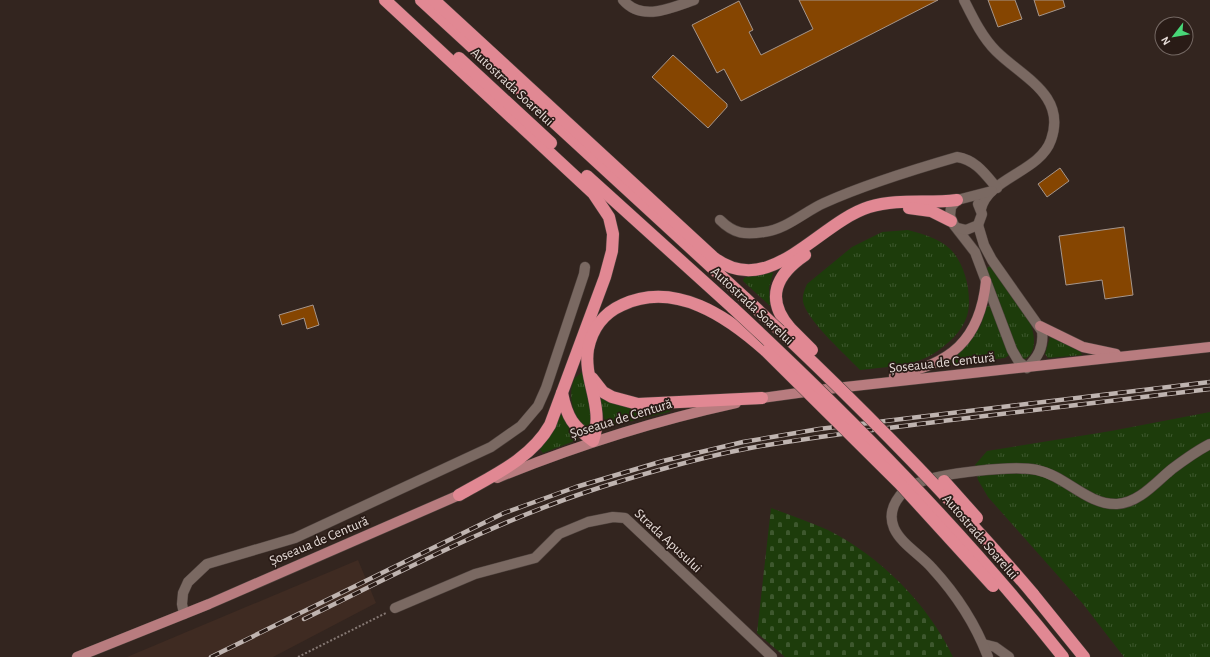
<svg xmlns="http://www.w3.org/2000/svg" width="1210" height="657" font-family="'Alegreya Sans',sans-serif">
<defs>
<pattern id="grass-tufts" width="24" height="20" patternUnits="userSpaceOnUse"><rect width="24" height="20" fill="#1d3c0b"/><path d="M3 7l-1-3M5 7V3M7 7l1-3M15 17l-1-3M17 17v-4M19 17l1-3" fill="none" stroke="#3e582e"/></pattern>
<pattern id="cemetery-stones" width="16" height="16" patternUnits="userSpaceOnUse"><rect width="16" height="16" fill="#1d3c0b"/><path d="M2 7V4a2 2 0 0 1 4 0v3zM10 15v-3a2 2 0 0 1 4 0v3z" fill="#3e582e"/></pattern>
</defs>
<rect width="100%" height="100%" fill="#33251f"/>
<!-- built -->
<polygon fill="#3f2b22" points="358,560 376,603 273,657 127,657"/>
<!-- grass -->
<g fill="url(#grass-tufts)">
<path d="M908 230C922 234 938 238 949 248 965 262 973 296 967 316 962 332 947 345 933 354 912 367 884 367 860 370 845 354 811 324 804 305 801 298 804 291 807 284L852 247 882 232Z"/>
<path d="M991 266 1028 318C1034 330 1039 351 1025 359L1019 357 986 271 988 267Z"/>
<polygon points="770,270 773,273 769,288 770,306 743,281 744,278"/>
<polygon points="990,305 993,308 1009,355 1005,358 940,366 968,342 981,325 985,307"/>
<polygon points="1050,337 1055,337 1080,351 1082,355 1048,358 1045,354"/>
<path d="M582 372 585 373 595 416 591 430H584C574 414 567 398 574 379Z"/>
<polygon points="602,398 671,408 671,410 669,412 607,427 599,402"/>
<polygon points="1210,412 1210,657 1124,657 1083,604 988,497 978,480 975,465 987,451 1111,431"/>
<polygon points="561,415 565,415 578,436 577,440 543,453 540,449"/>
</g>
<!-- cemetery -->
<path fill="url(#cemetery-stones)" d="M771 508C790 515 810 522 828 530 880 556 929 605 953 657H785L757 633Z"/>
<!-- building -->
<g fill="#854501" stroke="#a6968c">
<polygon points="799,0 938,0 741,101 724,69 717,73 692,25 739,1 753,30 749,32 761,55 813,29"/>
<polygon points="988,0 1015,0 1022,19 998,27"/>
<polygon points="1034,0 1063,0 1065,7 1039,16"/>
<polygon points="673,55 727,104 727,107 708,128 652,77"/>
<polygon points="1060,168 1069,181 1047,197 1038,184"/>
<polygon points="1124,227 1133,295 1105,299 1102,280 1066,285 1059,236"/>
<polygon points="313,305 319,325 307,329 304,318 282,325 279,315"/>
</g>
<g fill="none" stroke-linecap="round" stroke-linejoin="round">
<!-- minor casing -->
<g stroke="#4f433e" stroke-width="11">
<g id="minor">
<path d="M623 0C642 22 671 8 694 0"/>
<path d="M964 0C973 18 982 37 996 51 1022 77 1067 95 1051 140 1040 172 988 178 981 209"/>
<path d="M720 220C734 234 745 235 764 232 787 229 804 212 824 203 866 184 912 170 957 157 976 160 985 174 997 188"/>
<path d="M978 225 984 245 992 260 1042 331C1044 347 1038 357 1027 368L1019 362 1012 350 975 252 954 225 950 216 951 207 957 200 992 191"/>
<polyline points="958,228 966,230 978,225 982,214 978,204"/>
<polyline points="395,608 475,574 535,558 559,534 588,522 613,517 625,518 772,657"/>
<polyline points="184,614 182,604 183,593 188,582 207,564 295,538 491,447 521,426 538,406 546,388 584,274 585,267"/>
<polyline points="983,644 995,647 1009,657"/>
<path d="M988 657C976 625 955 593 932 568 921 555 901 544 894 528 886 509 900 490 918 483 940 473 1014 465 1037 470 1066 476 1087 505 1117 504 1139 503 1156 482 1172 469 1184 460 1196 451 1210 444"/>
</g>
</g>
<!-- major casing -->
<g stroke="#4f433e" stroke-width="11">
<g id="major">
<polyline points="1040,326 1083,347 1116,354"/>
<path d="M894 376C950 364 980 341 986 281"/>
<polyline points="755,399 827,389 1210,347"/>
<path d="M497 478C575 446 654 421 736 403"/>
<polyline points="77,657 209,604 466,492"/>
</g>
</g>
<!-- highway casing -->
<g stroke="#4f433e" stroke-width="13">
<g id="highway">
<path d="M385 0 593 193 609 217 613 234 612 251 605 277 550 425C531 459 492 476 459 495"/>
<polyline points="421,0 745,298"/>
<path d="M434 0 713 257C769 301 818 223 869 207 899 198 928 204 957 200"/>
<polyline points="459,58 551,143"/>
<polyline points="587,176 733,308"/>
<polyline points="909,208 931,211 951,221"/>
<path d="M790 328C764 298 777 274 805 255"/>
<polyline points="592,378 603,392 612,397 638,404 762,398"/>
<path d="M562 393C567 418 573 426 593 441 605 406 583 381 588 349 592 329 604 313 622 305 675 280 728 317 766 351"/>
<polyline points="1033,594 1084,657"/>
</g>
</g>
<!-- path -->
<polyline stroke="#867974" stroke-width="2" stroke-dasharray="2 2" stroke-linecap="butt" points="298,657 386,613"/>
<!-- minor -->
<use href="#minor" stroke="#7a6962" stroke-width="10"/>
<!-- major -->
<use href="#major" stroke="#b87c7f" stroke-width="10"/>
<!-- highway -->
<use href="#highway" stroke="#e18893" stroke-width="12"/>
<!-- rail casing -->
<g stroke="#bfb4b0" stroke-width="4.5">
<g id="rail">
<path d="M304 619C408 568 509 514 621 481 661 469 703 457 745 449 813 436 882 429 951 420 1037 410 1124 399 1210 389"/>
<polyline points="211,657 504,513 576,487 663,461 743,442 819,429 1210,382"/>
</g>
</g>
<!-- rail -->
<use href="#rail" stroke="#291b16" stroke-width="3" stroke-dasharray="9" stroke-linecap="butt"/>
<!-- highway-bridge casing -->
<g stroke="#4f433e" stroke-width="13" stroke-linecap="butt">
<g id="highway-bridge">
<path d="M745 298C846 392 944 489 1033 594"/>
<path d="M733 308C850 417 963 531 1063 657"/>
<polyline points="790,328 812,350"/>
<polyline points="766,351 900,484 993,586"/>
<polyline points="944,481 977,518"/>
</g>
</g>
<!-- highway-bridge -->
<use href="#highway-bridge" stroke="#e18893" stroke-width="12"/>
</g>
<g text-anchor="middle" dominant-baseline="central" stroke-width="3.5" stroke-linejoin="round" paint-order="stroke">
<!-- street labels -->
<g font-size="14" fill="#e5dbd7" stroke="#291b16">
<text transform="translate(512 87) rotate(43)">Autostrada Soarelui</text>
<text transform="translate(752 306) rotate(43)">Autostrada Soarelui</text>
<text transform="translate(942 363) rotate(-6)">Șoseaua de Centură</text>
<text transform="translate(621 419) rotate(-17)">Șoseaua de Centură</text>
<text transform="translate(980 537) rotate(49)">Autostrada Soarelui</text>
<text transform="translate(319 541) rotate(-23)">Șoseaua de Centură</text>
<text transform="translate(668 541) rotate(43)">Strada Apusului</text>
</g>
</g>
<!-- north arrow -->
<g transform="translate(1174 36) rotate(239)"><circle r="19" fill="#291b16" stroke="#746863"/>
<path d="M0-3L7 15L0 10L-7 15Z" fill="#48d778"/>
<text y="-6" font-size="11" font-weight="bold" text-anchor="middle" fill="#e5dbd7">N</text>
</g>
</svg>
